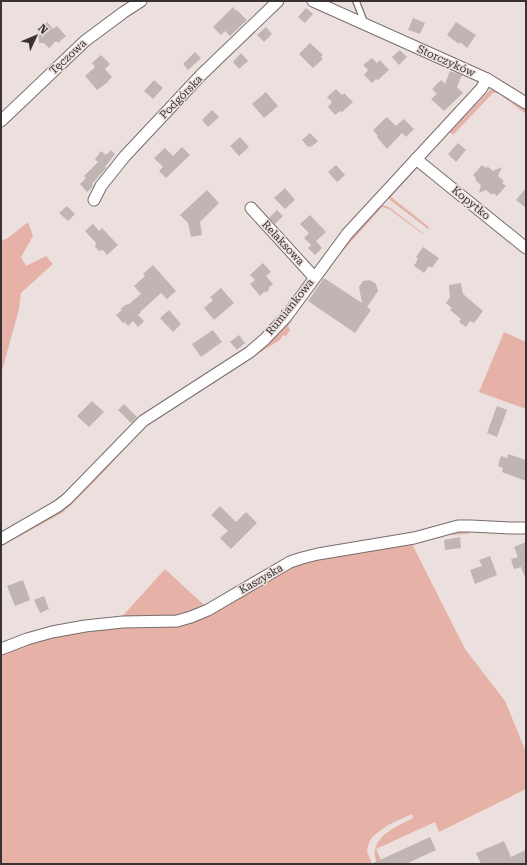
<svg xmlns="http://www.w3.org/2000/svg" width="527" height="865" font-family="'Roboto Serif',serif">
<rect width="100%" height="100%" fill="#ebe0dd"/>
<!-- green -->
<g fill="#e6b2a7">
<polygon points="496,88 526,108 526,114 498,93 493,93 453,135 450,132 491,89"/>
<polygon points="414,166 418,167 391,197 429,227 428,229 390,200 389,198 389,196"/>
<polygon points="382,205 389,207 424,234 424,235 389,209 382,207 318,279 288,326 290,330 286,336 283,335 280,340 224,375 248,357 349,236 380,206"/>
<polygon points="28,222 33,236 21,257 26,266 46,256 53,264 21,293 19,309 1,374 1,241 8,238"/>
<polygon points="504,332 526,342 526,409 479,392"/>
<polygon points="211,382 216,383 210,384 147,425 96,480 72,504 62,513 16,538 16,535 36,524 141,428"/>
<path d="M467 528 469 534 448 535 411 542 465 649 505 701 526 752V789L439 832 435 822 376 849 383 864H377C367 838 394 828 413 818L412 814 388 825 372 837 369 843 367 851 372 864H1V652L28 642 86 628 177 623 297 562Z"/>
<polygon points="165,569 205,606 185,615 119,620"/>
</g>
<!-- building -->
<g fill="#c0b5b3">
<polygon points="233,7 236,11 237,10 247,20 230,36 225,31 221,35 213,27"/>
<polygon points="306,8 313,14 305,23 298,17"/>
<polygon points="413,18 425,23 420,34 408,30"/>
<polygon points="47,22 53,29 57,26 66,36 58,43 56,41 49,48 44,43 39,43 39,38 35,34"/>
<polygon points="456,22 476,35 467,48 460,42 459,44 447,35"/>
<polygon points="266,27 272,34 264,42 257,35"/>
<polygon points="310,43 323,55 321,57 323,59 313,68 299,54"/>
<polygon points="400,50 407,57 399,65 392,57"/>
<polygon points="195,52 201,58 188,70 183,64"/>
<polygon points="241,53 248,61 239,69 233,62"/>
<polygon points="101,55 110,64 105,69 112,77 108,81 108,82 97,90 85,76 95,67 92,63"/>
<polygon points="372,58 377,63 380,60 389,70 378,80 376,79 372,83 364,75 368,70 363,65"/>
<polygon points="450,71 462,75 457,87 463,93 444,111 431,99 437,94 432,89 441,80 445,84"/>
<polygon points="154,80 163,88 153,99 144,91"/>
<polygon points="336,89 342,95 344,93 353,102 342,112 340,111 335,115 328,107 332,102 327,97"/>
<polygon points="266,92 278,106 264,118 252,104"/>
<polygon points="212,110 219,117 208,127 202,120"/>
<polygon points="387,117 396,126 404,119 414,129 406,137 402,133 387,149 377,137 378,136 373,130"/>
<polygon points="310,133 318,141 311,147 310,146 308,147 302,140"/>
<polygon points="240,137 249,147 239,156 230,146"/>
<polygon points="458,143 466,150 456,162 448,154"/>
<polygon points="182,147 190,155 166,178 159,171 163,167 154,158 165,148 173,156"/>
<polygon points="111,150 115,154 105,167 106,168 92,184 93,186 87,192 80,184 86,178 84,176 98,162 95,159 101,151 106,155"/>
<polygon points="336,165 345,175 337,182 328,172"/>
<polygon points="482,165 486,168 487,166 493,171 502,167 498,176 504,181 502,183 506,186 497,196 493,193 492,195 486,190 479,193 481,185 475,180 476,178 473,175"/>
<polygon points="285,188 295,200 285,209 274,198"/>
<polygon points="526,188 526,208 516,200"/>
<polygon points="207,190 219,203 200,222 202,235 191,237 188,223 180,215"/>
<polygon points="67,206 75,214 68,221 59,213"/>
<polygon points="277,210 283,216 275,224 269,218"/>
<polygon points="310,215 326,232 316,241 322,248 315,255 308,248 311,245 304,238 309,233 300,224"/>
<polygon points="93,224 99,231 102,228 118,245 107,255 103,250 99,251 95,247 96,243 85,231"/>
<polygon points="423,247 439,258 432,268 429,266 424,273 414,266 418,259 416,257"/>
<polygon points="263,263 271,272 266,276 273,284 269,287 269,290 266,292 264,292 260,296 250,284 255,280 250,275"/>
<polygon points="153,265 176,291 167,299 161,293 140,312 141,312 138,315 144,321 138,327 133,321 128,326 125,322 123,323 116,315 122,310 120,309 127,304 128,305 141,294 134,286 145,276 143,274"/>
<polygon points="324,278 362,303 359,287 363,281 370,280 376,284 378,291 367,307 371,310 355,333 308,301"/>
<polygon points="461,283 463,294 483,311 474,323 470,321 466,327 459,322 461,319 450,310 452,308 446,303 450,297 449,285"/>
<polygon points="221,288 234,303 214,320 204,308 213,300 210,297"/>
<polygon points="169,310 181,324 173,332 160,318"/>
<polygon points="213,330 222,342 201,357 192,344"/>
<polygon points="239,335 245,343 237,350 230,342"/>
<polygon points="92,401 104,412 89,427 77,416"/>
<polygon points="124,404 137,417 131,423 118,410"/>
<polygon points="497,406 507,410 497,437 487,433"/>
<polygon points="508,454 526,460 526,481 502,472 503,468 498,466 501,456 507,458"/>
<polygon points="220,506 236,522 246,512 257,523 231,549 220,538 228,531 211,515"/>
<polygon points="460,537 461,548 445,550 444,540"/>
<polygon points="526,542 526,577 525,577 521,567 514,569 511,559 518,557 514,547"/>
<polygon points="490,556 497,575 475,584 470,570 482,566 479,560"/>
<polygon points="23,580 30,600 15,606 7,586"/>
<polygon points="44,596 49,609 40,613 34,600"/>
<polygon points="430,837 436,850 406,864 371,864"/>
<polygon points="504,841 511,857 526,850 526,864 481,864 476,853"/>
</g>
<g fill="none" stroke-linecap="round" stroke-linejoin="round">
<!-- service casing -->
<g stroke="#776d6b" stroke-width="8">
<polyline id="service" points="356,1 363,19 363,23"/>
</g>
<!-- minor casing -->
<g stroke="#776d6b" stroke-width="13">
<g id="minor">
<polyline points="313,1 487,79 526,103"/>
<polyline points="1,121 85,41 124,12 141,1"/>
<polyline points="416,159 526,248"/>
<polyline points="94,200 101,186 125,156 201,75 278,1"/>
<polyline points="251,208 314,277"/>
<polyline points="1,539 58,506 67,499 143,421 250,352 265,339 286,317 347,234 481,89 487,79"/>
<polyline points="1,649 27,639 52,632 85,626 123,622 177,621 191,617 208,610 290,562 302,558 318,554 414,538 458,526 471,526 510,528 526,528"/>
</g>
</g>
<!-- service -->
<use href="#service" stroke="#fff" stroke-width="5.5"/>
<!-- minor -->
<use href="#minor" stroke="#fff" stroke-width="11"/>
</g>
<g text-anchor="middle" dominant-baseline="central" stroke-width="3" stroke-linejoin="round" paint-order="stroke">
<!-- street labels -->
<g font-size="11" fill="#383332" stroke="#ebe0dd">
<text transform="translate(68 57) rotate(-43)">Tęczowa</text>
<text transform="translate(446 61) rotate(24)">Storczyków</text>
<text transform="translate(181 97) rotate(-46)">Podgórska</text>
<text transform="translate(471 203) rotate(39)">Kopytko</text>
<text transform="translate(283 243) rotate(47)">Relaksowa</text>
<text transform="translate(290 307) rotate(-51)">Rumiankowa</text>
<text transform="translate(261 579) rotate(-30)">Kaszyska</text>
</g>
</g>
<!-- border -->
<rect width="527" height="865" fill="none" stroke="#383332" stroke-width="4"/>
<!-- north arrow -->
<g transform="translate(36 36) rotate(46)" stroke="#ebe0dd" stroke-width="3" paint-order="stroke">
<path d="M0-3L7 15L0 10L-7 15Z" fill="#383332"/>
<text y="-6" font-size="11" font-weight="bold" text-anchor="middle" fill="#383332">N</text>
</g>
</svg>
